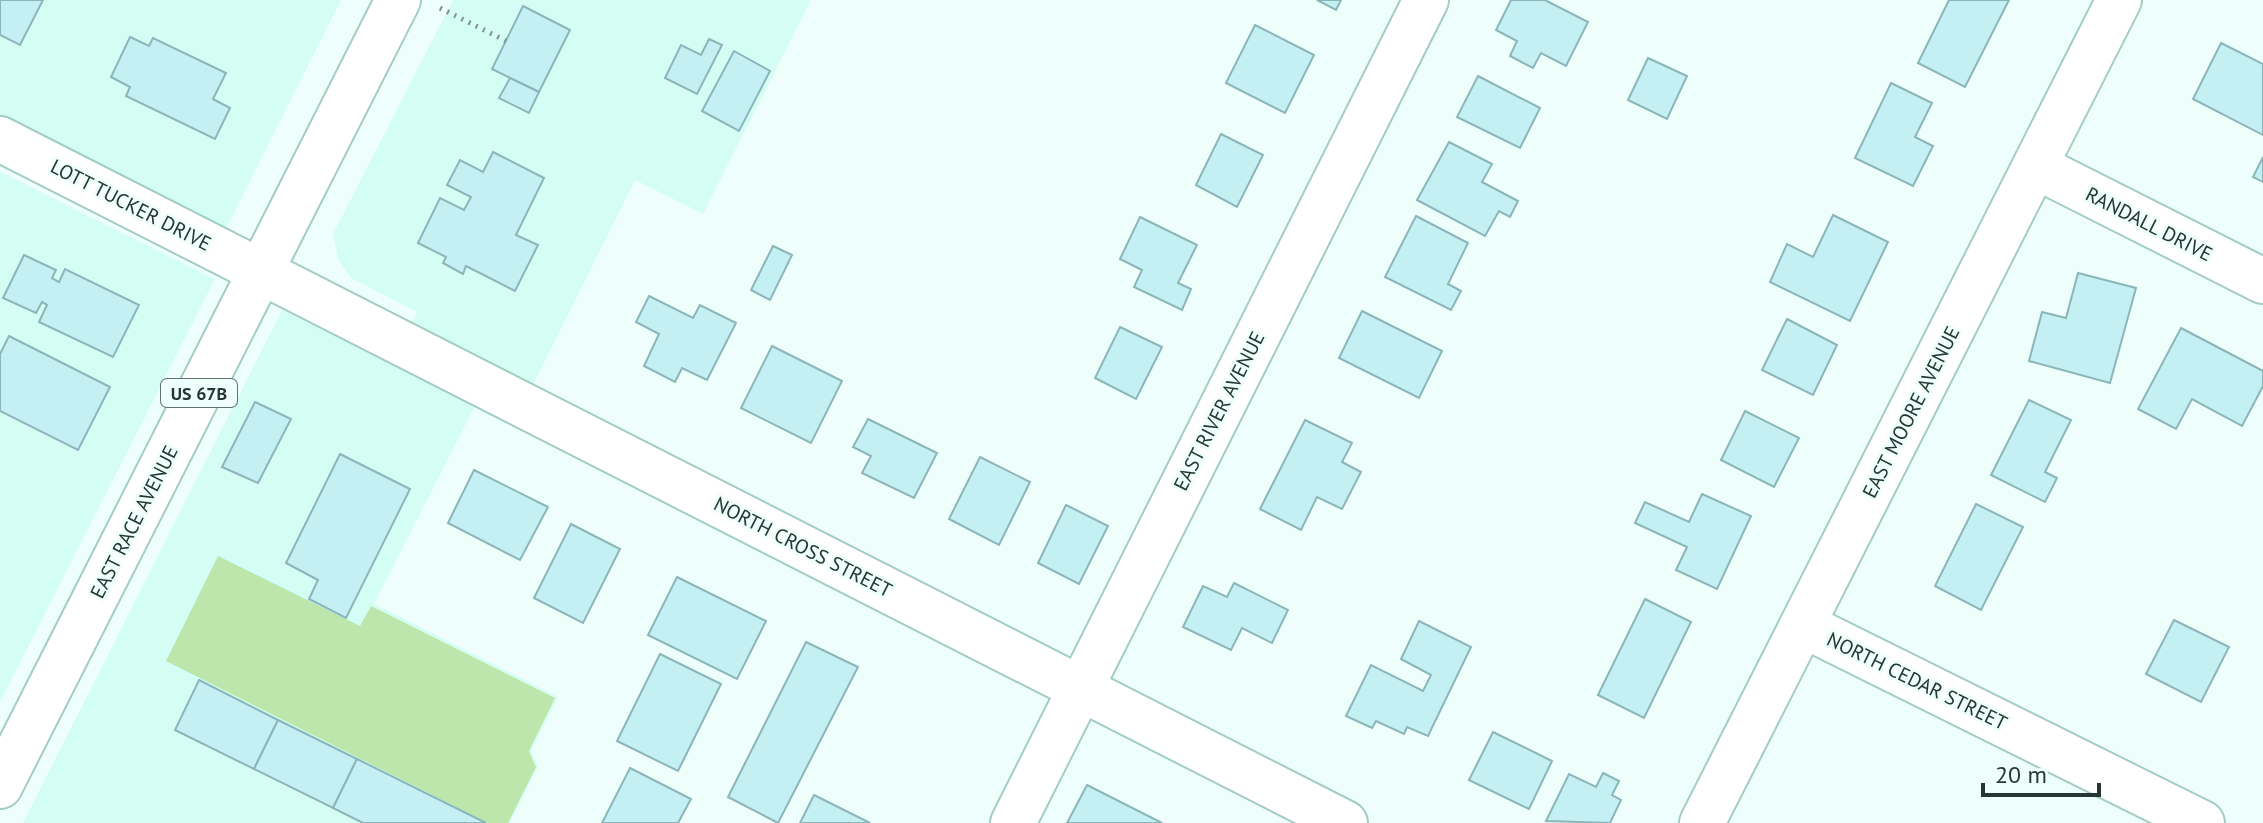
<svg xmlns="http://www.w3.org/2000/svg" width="2263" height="823" font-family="'PT Sans',sans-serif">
<rect width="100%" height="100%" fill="#eefffb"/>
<!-- built -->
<g fill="#d4fef4">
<polygon points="0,0 341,0 224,233 0,121"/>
<polygon points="453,0 811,0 703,214 635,180 533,385 411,324 417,312 351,278 338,259 333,234"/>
<polygon points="0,171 215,279 0,702"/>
<polygon points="282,310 476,404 374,604 558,697 531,751 538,766 510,823 23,823"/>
</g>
<!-- green -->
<polygon fill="#bce6ab" points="218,556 360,626 371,606 555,698 529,751 536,767 508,823 488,823 166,661"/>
<!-- building -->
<g fill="#c4f0f3" stroke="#8bb6b9" stroke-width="2">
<polygon points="0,0 43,0 20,45 0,35"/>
<polygon points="1317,0 1341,0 1336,10"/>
<polygon points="1511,0 1545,0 1588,22 1566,66 1541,53 1533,68 1510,56 1517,41 1496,30"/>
<polygon points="1949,0 2009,0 1965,87 1918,63"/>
<polygon points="523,6 570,30 539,92 492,69"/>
<polygon points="1255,25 1314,55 1285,113 1226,83"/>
<polygon points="130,37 149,46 153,38 226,73 213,99 230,108 215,139 126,96 130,87 111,77"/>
<polygon points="709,39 722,45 697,94 665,78 681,45 701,55"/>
<polygon points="2221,43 2263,64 2263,135 2193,99"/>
<polygon points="734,51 770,71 739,131 702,111"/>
<polygon points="1648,58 1687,76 1667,119 1628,100"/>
<polygon points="1478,76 1540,108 1520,148 1457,117"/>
<polygon points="510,78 539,92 529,113 499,98"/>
<polygon points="1891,83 1932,103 1915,137 1933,146 1913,186 1855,158"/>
<polygon points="1221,134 1263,155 1237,207 1196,185"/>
<polygon points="1449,142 1492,164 1482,182 1518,201 1510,217 1499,211 1485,236 1417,200"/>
<polygon points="493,152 544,178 516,235 538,245 515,291 466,266 463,274 443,263 446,257 418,243 440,198 464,210 471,197 447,185 460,160 483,172"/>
<polygon points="2263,157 2263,182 2253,177"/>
<polygon points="1833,215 1888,242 1850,321 1770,282 1787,244 1813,257"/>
<polygon points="1416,216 1468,243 1448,284 1461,291 1451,310 1385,277"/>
<polygon points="1140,217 1197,245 1178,283 1191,289 1182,310 1134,287 1142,270 1120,259"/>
<polygon points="773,246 792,255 770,300 751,290"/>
<polygon points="24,255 56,270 52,278 59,282 65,269 139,305 113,357 39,322 47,305 42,302 36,313 3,298"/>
<polygon points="2078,273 2136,288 2110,383 2029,361 2042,312 2066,318"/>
<polygon points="649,296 693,318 700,305 736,323 707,380 682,368 675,382 644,366 659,334 636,322"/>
<polygon points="1362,311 1442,351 1419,398 1339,358"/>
<polygon points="1787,319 1837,345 1813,395 1762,370"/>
<polygon points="1120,327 1162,347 1136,399 1095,378"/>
<polygon points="2181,328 2263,371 2263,386 2242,426 2192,399 2176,429 2138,409"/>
<polygon points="9,336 110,387 78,450 0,411 0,354"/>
<polygon points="772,346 842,381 811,443 741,408"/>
<polygon points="2029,400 2071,420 2045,472 2057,478 2045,502 1991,475"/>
<polygon points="255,402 291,419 258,483 222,467"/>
<polygon points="1745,411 1799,438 1774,487 1721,460"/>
<polygon points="868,419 937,453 914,498 862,473 871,456 853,447"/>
<polygon points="1305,420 1352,443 1342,462 1361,472 1342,509 1317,497 1301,530 1260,509"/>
<polygon points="340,454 410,489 346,618 309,599 318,580 286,563"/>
<polygon points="980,457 1030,482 999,545 949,519"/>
<polygon points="474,470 548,507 520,560 448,523"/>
<polygon points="1702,494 1751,516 1717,589 1676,570 1687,547 1635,523 1645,502 1689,522"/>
<polygon points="1976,504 2023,527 1981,610 1935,586"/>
<polygon points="1066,505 1108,526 1079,584 1038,563"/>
<polygon points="571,524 620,549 583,623 534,598"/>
<polygon points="677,577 766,621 737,679 648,635"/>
<polygon points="1234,583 1288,610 1272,643 1242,628 1231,650 1183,627 1203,586 1227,597"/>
<polygon points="1645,599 1691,622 1644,718 1598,695"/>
<polygon points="2174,620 2229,647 2201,702 2146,674"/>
<polygon points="1419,621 1471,647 1428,736 1407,727 1404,734 1376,721 1372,728 1346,716 1371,665 1423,691 1431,675 1401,659"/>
<polygon points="806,642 858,667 778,823 728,797"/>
<polygon points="660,654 721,684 678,771 617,741"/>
<polygon points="199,680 278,720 254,769 175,730"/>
<polygon points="278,720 357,759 333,808 254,769"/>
<polygon points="1493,732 1552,761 1529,809 1469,780"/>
<polygon points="357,759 486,823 363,823 333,808"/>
<polygon points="630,768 691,799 678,823 602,823"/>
<polygon points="1603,773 1619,781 1612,795 1621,800 1610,823 1546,821 1569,774 1596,787"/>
<polygon points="1087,785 1162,823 1067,823"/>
<polygon points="814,795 870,823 800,823"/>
</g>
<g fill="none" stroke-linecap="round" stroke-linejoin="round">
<!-- minor casing -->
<g stroke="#a3cdc3" stroke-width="48">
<g id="minor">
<polyline points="0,139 1345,823"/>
<polyline points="2035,166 2263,281"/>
<polyline points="1803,625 2202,823"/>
<polyline points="1013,823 1426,0"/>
<polyline points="1702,823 2119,0"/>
</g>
</g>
<!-- major casing -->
<g stroke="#a3cdc3" stroke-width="48">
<polyline id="major" points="0,786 398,0"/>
</g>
<!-- path -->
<polyline stroke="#82938f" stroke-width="5" stroke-dasharray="2 6" stroke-linecap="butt" points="440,8 506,41"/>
<!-- minor -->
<use href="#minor" stroke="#fff" stroke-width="44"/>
<!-- major -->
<use href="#major" stroke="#fff" stroke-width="44"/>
</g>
<g text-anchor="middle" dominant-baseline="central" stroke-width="6" stroke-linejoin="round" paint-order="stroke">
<!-- shield labels -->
<rect fill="#eefffb" stroke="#62736f" stroke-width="2" x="161" y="379" width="76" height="28" rx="6"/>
<g font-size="18" font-weight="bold" fill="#263733">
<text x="199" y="393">US 67B</text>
</g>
<!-- street labels -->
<g font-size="20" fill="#263733" stroke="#eefffb">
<text transform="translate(131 205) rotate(27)">LOTT TUCKER DRIVE</text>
<text transform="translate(2149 224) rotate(27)">RANDALL DRIVE</text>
<text transform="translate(1219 411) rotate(-63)">EAST RIVER AVENUE</text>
<text transform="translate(1911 412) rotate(-63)">EAST MOORE AVENUE</text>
<text transform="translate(134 522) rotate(-63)">EAST RACE AVENUE</text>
<text transform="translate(803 547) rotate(27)">NORTH CROSS STREET</text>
<text transform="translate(1917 681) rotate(26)">NORTH CEDAR STREET</text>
</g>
</g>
<!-- scale -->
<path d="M1983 783v12h116v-12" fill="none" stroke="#263733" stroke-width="4"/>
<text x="1995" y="783" font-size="24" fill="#263733" stroke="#eefffb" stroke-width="6" paint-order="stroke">20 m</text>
</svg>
